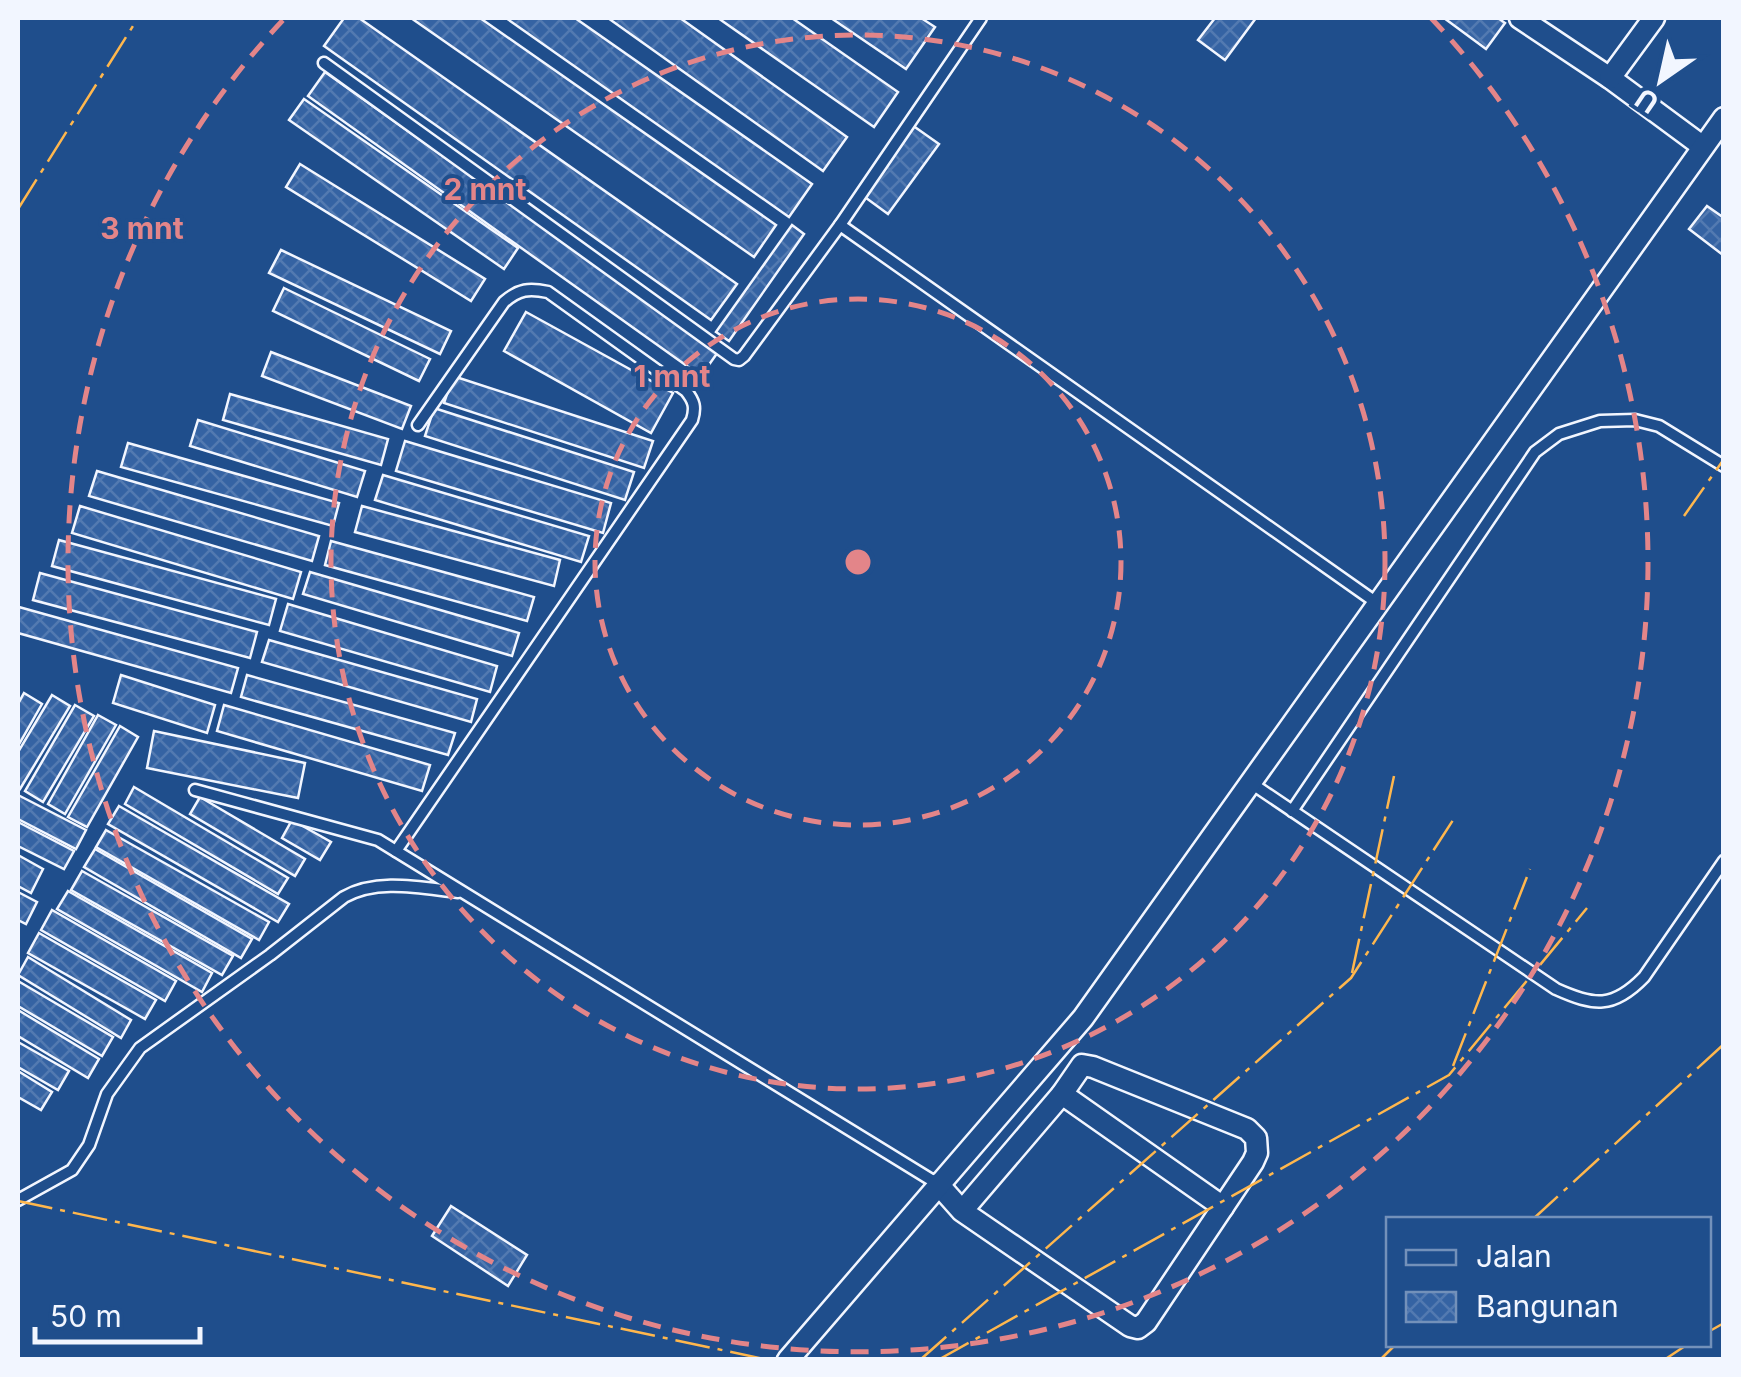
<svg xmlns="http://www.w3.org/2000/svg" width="1741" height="1377" font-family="Inter,sans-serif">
<defs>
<pattern id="building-cross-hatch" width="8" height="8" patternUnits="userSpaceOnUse" patternTransform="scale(2.5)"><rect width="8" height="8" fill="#3563a3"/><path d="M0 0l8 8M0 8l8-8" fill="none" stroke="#537ab1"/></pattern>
</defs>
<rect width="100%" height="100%" fill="#1f4e8c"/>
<!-- building -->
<g fill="url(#building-cross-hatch)" stroke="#f2f6ff" stroke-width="2.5">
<polygon points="344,18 359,18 737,284 711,320 324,46"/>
<polygon points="411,18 480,18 776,225 754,257"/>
<polygon points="506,18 575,18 812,184 789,217"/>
<polygon points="608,18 680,18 847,137 823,171"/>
<polygon points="718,18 792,18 898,92 874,127"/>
<polygon points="831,18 921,18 935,27 906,69"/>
<polygon points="1215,18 1256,18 1225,60 1198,40"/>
<polygon points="1444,18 1498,18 1505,23 1486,49"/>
<polygon points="325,72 718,352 701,376 308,96"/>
<polygon points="304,99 518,248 504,269 289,120"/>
<polygon points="912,125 939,144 888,214 862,195"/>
<polygon points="300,164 485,279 471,301 286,187"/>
<polygon points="1707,206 1724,218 1723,255 1689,229"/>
<polygon points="792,225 804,234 729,341 716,332"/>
<polygon points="281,250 451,331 440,354 269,273"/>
<polygon points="284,288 430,359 419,381 273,311"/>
<polygon points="526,312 673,393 651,433 504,351"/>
<polygon points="271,352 411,406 402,429 262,376"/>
<polygon points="453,376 653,441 644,468 444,403"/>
<polygon points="230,394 388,439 381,465 223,420"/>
<polygon points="434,408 634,472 625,500 425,436"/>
<polygon points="198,420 365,471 357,497 190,446"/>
<polygon points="405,441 611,503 603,533 396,471"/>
<polygon points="128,443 339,503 333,526 121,467"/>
<polygon points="97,471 319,536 312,561 89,496"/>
<polygon points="383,475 589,536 581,562 375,500"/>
<polygon points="80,506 301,572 293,599 72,533"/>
<polygon points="362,506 560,560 554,586 355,532"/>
<polygon points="59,540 276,599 269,625 52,566"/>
<polygon points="331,541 534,597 527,621 325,565"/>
<polygon points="310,572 519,633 512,656 303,594"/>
<polygon points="40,573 257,632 250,658 33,600"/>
<polygon points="288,604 497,666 490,692 280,631"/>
<polygon points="19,607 238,668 231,693 18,633"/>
<polygon points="269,640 477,699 471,722 262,662"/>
<polygon points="121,675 215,705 207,733 113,703"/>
<polygon points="247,675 455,733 448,755 241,697"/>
<polygon points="24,693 42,704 18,746 18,704"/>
<polygon points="52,695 70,706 20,789 18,788 18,752"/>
<polygon points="75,705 94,716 43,802 25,791"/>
<polygon points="224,705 430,765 422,791 217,731"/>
<polygon points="98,715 116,725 65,814 48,804"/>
<polygon points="120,726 138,737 87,827 68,817"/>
<polygon points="154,731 305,763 298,798 147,768"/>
<polygon points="134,787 288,878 278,894 125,804"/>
<polygon points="18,795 86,830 76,849 18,819"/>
<polygon points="200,797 305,859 295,876 190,814"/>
<polygon points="119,806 289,904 278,922 108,824"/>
<polygon points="292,820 331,842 320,860 282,838"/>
<polygon points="18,822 74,851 64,869 18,846"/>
<polygon points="106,830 269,922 259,940 96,847"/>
<polygon points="95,849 252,939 241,958 84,867"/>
<polygon points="18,855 43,869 31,893 18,886"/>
<polygon points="82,871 233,956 222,975 71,890"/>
<polygon points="68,891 212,973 202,992 57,909"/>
<polygon points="18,892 37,902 26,924 18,920"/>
<polygon points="52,910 176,981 165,1001 41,930"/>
<polygon points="39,933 156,1000 145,1019 28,953"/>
<polygon points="28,957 131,1020 121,1038 18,975"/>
<polygon points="18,981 113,1037 102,1056 18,1006"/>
<polygon points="18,1010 99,1059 88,1078 18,1036"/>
<polygon points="18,1042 69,1071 58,1090 18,1067"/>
<polygon points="18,1071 52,1092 41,1110 18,1097"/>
<polygon points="451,1206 527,1255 508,1286 432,1236"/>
</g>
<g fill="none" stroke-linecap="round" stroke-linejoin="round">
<!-- service casing -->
<g stroke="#f2f6ff" stroke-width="15">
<g id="service">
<polyline points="324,63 734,359 739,360 744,356 840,225 1377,603"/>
<polyline points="840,225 981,18"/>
<path d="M1251 783 1556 989C1594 1006 1613 1009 1644 977L1724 861"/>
<polyline points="195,790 378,840 938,1184"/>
<polyline points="1292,811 1535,452 1559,434 1600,421 1635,420 1659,426 1724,466"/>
<path d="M396 851 692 420C696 407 694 401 686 391L548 292C529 288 519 289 504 302L418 425"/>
<path d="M18 1200 72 1170 89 1145 107 1094 140 1048 270 955 344 897C378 878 421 888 458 892"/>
</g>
</g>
<!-- minor casing -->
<g stroke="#f2f6ff" stroke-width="25">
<g id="minor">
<polyline points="1520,18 1610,78 1702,146"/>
<polyline points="1610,78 1654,18"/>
<polyline points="1062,1094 1223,1207"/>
<polyline points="938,1184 962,1211 1130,1326 1138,1328 1146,1322 1253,1162 1257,1153 1256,1138 1247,1129 1093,1067 1082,1065 1062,1094 962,1211"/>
<polyline points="788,1360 1083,1018 1724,118"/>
</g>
</g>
<!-- service -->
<use href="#service" stroke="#1f4e8c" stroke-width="10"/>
<!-- minor -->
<use href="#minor" stroke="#1f4e8c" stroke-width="20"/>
<!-- power -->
<g stroke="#ffb74d" stroke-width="2.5" stroke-dasharray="35 8 5 8" stroke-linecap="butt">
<polyline points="18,209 138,18"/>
<polyline points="1684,516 1724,459"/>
<polyline points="1352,973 1394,776"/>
<polyline points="1453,1066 1530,869"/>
<polyline points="18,1201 769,1360"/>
<polyline points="1532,1220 1724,1044"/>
<polyline points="1708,1332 1724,1323"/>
<polyline points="920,1360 1351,978 1455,817"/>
<polyline points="938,1360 1449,1075 1587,908"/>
<polyline points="1380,1360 1396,1344"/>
<polyline points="1664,1360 1688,1344"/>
</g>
</g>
<!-- distance rings -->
<g fill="none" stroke="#e38589" stroke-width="5" stroke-dasharray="18 12">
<circle cx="858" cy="562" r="263"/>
<circle cx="858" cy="562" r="527"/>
<path d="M1431 18A790 790 0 1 1 285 18"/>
</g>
<circle cx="858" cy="562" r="15" fill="#e38589" stroke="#1f4e8c" stroke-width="5"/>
<g font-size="30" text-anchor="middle" font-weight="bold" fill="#e38589" stroke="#1f4e8c" stroke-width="8" stroke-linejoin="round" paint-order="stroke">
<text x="485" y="200">2 mnt</text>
<text x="142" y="239">3 mnt</text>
<text x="672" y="387">1 mnt</text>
</g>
<!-- border -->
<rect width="1741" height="1377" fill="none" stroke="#f2f6ff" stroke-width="40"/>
<!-- legend -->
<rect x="1386" y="1217" width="325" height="130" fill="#1f4e8c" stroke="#7391ba" stroke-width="2.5"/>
<rect x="1406" y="1250" width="50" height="15" fill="#1f4e8c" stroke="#7391ba" stroke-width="2.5"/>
<text x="1476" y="1267" font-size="30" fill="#f2f6ff">Jalan</text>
<rect x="1406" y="1292" width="50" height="30" fill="url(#building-cross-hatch)" stroke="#7391ba" stroke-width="2.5"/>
<text x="1476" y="1317" font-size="30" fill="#f2f6ff">Bangunan</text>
<!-- north arrow -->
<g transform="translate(1661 80) rotate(214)" stroke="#1f4e8c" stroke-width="8" paint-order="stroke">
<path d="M0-8L18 38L0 25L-18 38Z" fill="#f2f6ff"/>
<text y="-15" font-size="28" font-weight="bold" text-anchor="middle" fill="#f2f6ff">U</text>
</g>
<!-- scale -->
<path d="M35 1327v15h165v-15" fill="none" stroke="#f2f6ff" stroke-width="5"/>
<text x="50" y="1327" font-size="30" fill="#f2f6ff" stroke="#1f4e8c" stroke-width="8" paint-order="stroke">50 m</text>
</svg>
